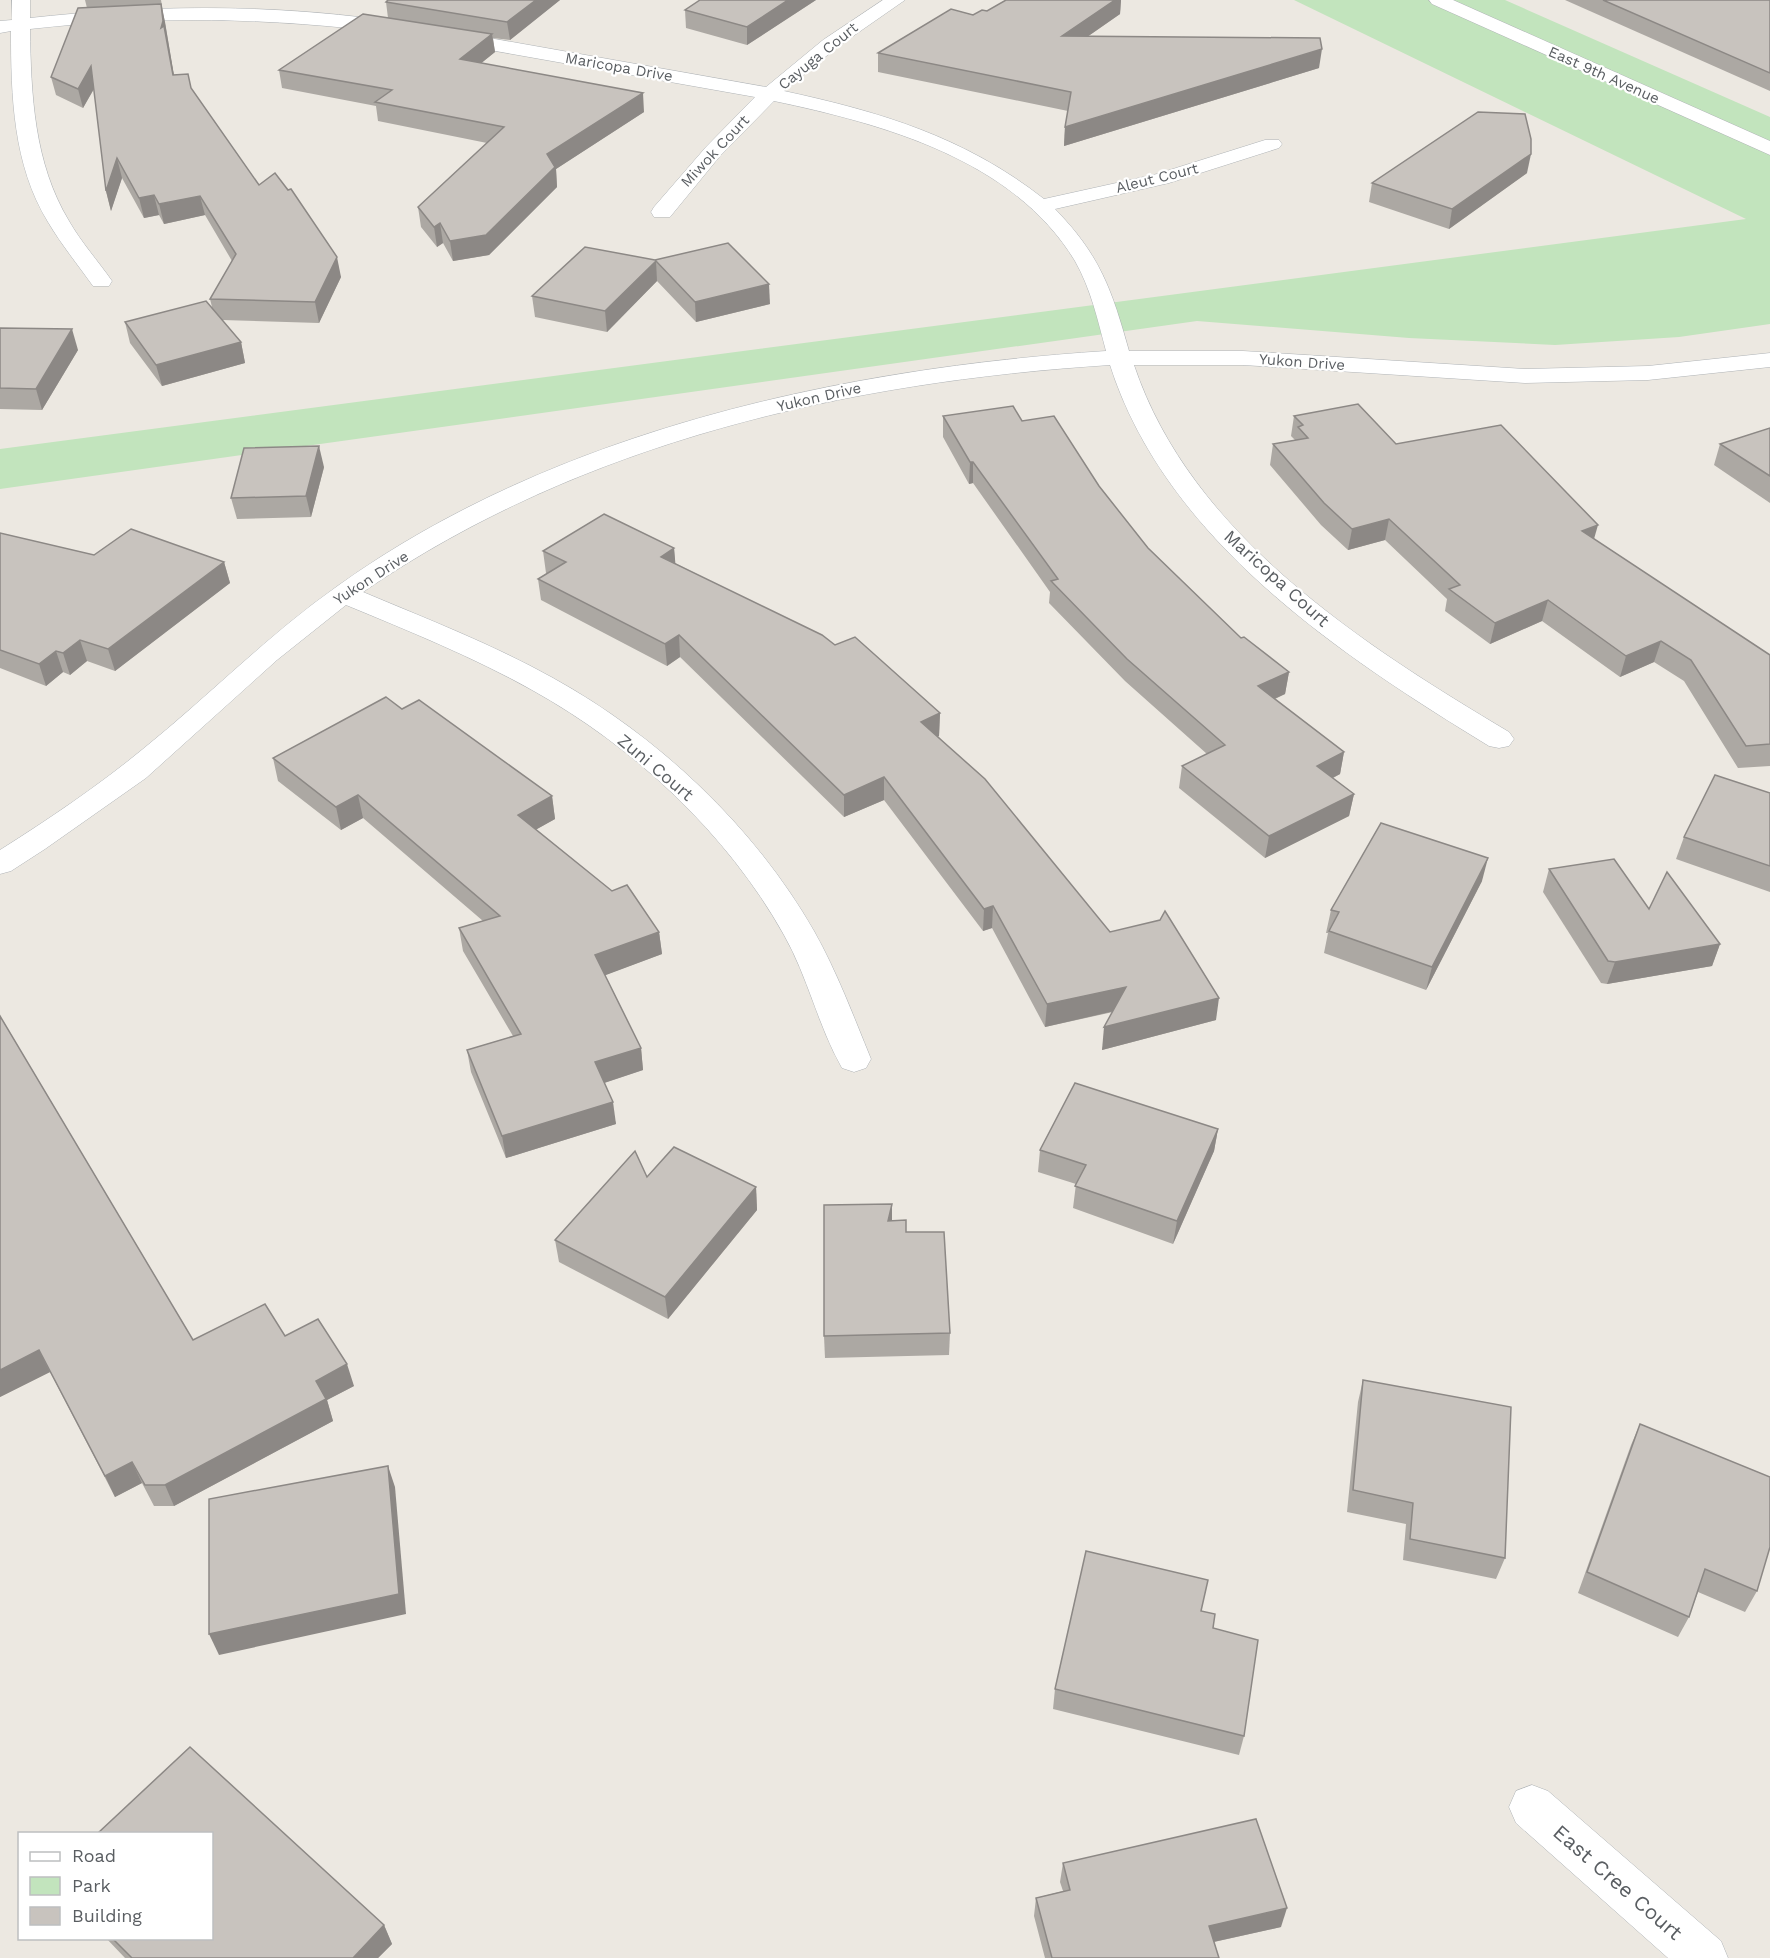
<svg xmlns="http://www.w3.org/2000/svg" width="1770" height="1958" font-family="'Work Sans',sans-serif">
<rect width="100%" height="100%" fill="#ece8e1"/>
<!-- green -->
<polygon fill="#c2e4bd" points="1294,0 1505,0 1770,117 1770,324 1679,337 1555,345 1409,338 1197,321 0,489 0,449 1746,219"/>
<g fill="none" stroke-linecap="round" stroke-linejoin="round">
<!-- minor casing -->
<g stroke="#afb3b6" stroke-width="1">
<g id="minor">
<path d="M12 0H30V18C139 6 250 4 359 17 370 19 395 17 402 27L393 33C272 18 151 15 30 29 31 95 34 163 69 221 81 242 98 261 112 281L109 286H93C78 265 61 244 48 222 13 165 11 96 11 31L0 33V21L12 20Z"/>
<path d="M883 0H905L836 48 784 91C881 112 965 137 1044 199L1157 174 1265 140H1279L1282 144 1279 148 1169 183 1055 209C1100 255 1112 290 1129 351H1243L1525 369 1648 366 1770 353V367L1648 380 1525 383 1243 365H1134C1191 535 1363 645 1509 732L1514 739 1509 746 1499 748 1489 746C1340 655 1166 540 1110 365 848 382 583 441 363 592 427 619 492 644 553 678 658 736 754 826 814 931 837 972 853 1015 871 1059L866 1068 854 1072 842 1068C818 1026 808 977 784 935 727 833 633 746 532 690 473 657 409 631 346 605L277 660 146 778 45 849 11 871 0 874V850C49 819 98 786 143 749 210 695 269 634 339 585 556 430 844 368 1106 351 1098 321 1091 289 1075 261 1013 159 883 124 774 101L720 156 670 217H654L651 212 654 207 706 147 755 97 450 43 441 37 450 31 766 87 823 40Z"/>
<polygon points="1532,1785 1548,1791 1721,1941 1728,1958 1668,1958 1516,1823 1509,1807 1516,1791"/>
</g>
</g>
<!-- tertiary casing -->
<g stroke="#afb3b6" stroke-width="1">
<polygon id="tertiary" points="1429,0 1453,0 1770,141 1770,155 1432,4"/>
</g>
<!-- minor -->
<use href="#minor" fill="#fff" fill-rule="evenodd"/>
<!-- tertiary -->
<use href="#tertiary" fill="#fff" fill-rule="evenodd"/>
</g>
<!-- wall -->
<g fill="#aca8a3">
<polygon points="85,0 161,0 174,75 192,90 259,185 341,277 319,323 222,320 241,342 245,363 162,386 130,343 125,322 212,307 210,299 232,261 205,215 164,224 159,215 144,218 122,178 111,211 106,191 94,89 83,108 56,95 51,77 87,8"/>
<polygon points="388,0 560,0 510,40 493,38 495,52 481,63 644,112 556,169 557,187 489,255 453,261 443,243 437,247 421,227 418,207 487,143 378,121 376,106 282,88 279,70 388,18 386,2"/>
<polygon points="816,0 747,45 686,28 685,10"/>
<polygon points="1006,0 1121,0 1120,14 1087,37 1319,68 1064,146 1065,127 1068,111 878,72 878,53 987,11"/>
<polygon points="1565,0 1770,0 1770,91"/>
<polygon points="1527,173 1449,229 1369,202 1372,183"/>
<polygon points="655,260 770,304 696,322 657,281 607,332 535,317 532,296"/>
<polygon points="0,328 78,350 42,410 0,409"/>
<polygon points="943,416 1022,421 1099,486 1148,548 1241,638 1289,672 1285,694 1275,699 1344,752 1340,774 1333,778 1354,794 1349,816 1265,858 1179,788 1182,766 1207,754 1125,681 1049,603 1050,592 973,483 969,484 943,437"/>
<polygon points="1294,416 1396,444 1594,539 1770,655 1770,766 1738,768 1684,681 1654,662 1620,677 1542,621 1490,644 1445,611 1447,599 1385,540 1348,550 1321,525 1270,465 1273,444 1295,440 1291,436"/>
<polygon points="1770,428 1770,503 1714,465 1720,444"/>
<polygon points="324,467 311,517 237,519 231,498"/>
<polygon points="0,533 94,555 224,562 230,583 115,671 87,661 70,675 63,672 46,686 0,668"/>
<polygon points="674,548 675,563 835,645 940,713 939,736 938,736 1110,932 1216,1020 1102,1050 1113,1012 1045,1027 992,928 983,931 884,800 844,817 680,657 667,666 541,600 538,579 547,573 546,573 543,551"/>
<polygon points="402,709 552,796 555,819 535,830 659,932 662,954 605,975 641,1048 643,1070 604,1083 616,1124 506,1158 471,1072 467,1050 513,1036 463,951 459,928 483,921 363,818 341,830 278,781 273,758"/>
<polygon points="1770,793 1770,892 1676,859 1684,837"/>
<polygon points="1549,869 1649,909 1720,944 1712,966 1607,984 1601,983 1543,892"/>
<polygon points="1482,881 1426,990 1324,953 1328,933 1326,933 1331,910"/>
<polygon points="0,1016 193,1340 285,1336 354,1386 327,1400 333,1421 174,1506 154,1506 142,1483 115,1497 50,1372 0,1397"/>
<polygon points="1218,1129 1214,1151 1173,1244 1073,1208 1076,1184 1038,1172 1040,1150"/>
<polygon points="647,1177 756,1187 757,1210 668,1319 559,1262 555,1240"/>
<polygon points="892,1221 906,1232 950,1333 949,1355 825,1358 824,1336"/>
<polygon points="1363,1380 1505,1558 1496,1579 1403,1560 1406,1524 1347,1512 1358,1402"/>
<polygon points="1640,1424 1757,1591 1745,1612 1698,1592 1689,1617 1678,1637 1578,1593 1631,1445"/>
<polygon points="1201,1611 1244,1736 1239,1755 1053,1709 1055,1689"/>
<polygon points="1063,1863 1281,1927 1214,1942 1219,1958 1045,1958 1034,1916 1036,1898 1063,1891 1060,1882"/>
<polygon points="384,1925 392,1944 378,1958 125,1958 106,1938 212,1938"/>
</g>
<!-- shaded-wall -->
<g fill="#8c8885">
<polygon points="536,0 560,0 510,40 507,22"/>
<polygon points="788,0 816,0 747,45 747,27"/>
<polygon points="1115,0 1121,0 1120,14 1061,55 1062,36"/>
<polygon points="161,4 165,22 177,94 161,28"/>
<polygon points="492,34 495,52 463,78 460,59"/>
<polygon points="1322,49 1319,68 1064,146 1065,127"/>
<polygon points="91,66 96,85 83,108 78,89"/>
<polygon points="643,93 644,112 556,169 557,187 489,255 453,261 450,241 547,154"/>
<polygon points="1531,154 1527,173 1449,229 1452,209"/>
<polygon points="117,158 122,178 111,211 106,191"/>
<polygon points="154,195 159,215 144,218 139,198"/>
<polygon points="200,196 205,215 164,224 159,204"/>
<polygon points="440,223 443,243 437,247 434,227"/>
<polygon points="337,257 341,277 319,323 315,302"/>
<polygon points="656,261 657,281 607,332 605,311"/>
<polygon points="769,284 770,304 696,322 695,302"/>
<polygon points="72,329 78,350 42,410 36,389"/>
<polygon points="241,342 245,363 162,386 156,365"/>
<polygon points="319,446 324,467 311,517 306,496"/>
<polygon points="970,462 973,462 973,483 969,484"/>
<polygon points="1389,519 1385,540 1348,550 1352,529"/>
<polygon points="1598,525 1592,546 1582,531"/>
<polygon points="674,548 676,570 661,557"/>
<polygon points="224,562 230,583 115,671 108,649"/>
<polygon points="1548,600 1542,621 1490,644 1495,623"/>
<polygon points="679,635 680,657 667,666 665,644"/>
<polygon points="80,640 87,661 70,675 63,653"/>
<polygon points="1661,641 1654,662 1620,677 1626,656"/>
<polygon points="56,651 63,672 46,686 39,664"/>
<polygon points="1289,672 1285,694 1254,708 1258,686"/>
<polygon points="940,713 939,736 921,744 921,722"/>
<polygon points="1344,752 1340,774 1313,788 1317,766"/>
<polygon points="884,777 884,800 844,817 844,795"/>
<polygon points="1354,794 1349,816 1265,858 1269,836"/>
<polygon points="358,795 363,818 341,830 336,807"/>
<polygon points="552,796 555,819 521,838 518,815"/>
<polygon points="1488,858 1482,881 1426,990 1432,967"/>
<polygon points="993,906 992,928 983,931 984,909"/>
<polygon points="659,932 662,954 598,978 595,955"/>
<polygon points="1720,944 1712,966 1607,984 1615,962"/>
<polygon points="1126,987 1123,1009 1045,1027 1047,1004"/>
<polygon points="1219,998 1216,1020 1102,1050 1104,1027"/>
<polygon points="641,1048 643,1070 598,1085 595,1062"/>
<polygon points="613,1102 616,1124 506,1158 502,1136"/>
<polygon points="1218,1129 1214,1151 1173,1244 1177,1221"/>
<polygon points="756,1187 757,1210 668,1319 665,1297"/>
<polygon points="892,1204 892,1226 888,1221"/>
<polygon points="39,1350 50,1372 0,1397 0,1370"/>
<polygon points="347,1364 354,1386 327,1400 333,1421 174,1506 165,1485 316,1381"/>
<polygon points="132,1462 142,1483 115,1497 105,1476"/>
<polygon points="388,1466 395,1487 406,1614 219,1655 209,1634"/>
<polygon points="1287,1908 1281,1927 1204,1944 1209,1926"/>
<polygon points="384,1925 392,1944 378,1958 353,1958"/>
</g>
<!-- building -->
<g fill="#c8c3be" stroke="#8c8885" stroke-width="1.5">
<polygon points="388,0 536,0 507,22 386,2"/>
<polygon points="700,0 788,0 747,27 685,10"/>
<polygon points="1006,0 1115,0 1062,36 1320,38 1322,49 1065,127 1071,92 878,53 951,9 973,15 982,10 987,11"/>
<polygon points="1603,0 1770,0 1770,73"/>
<polygon points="161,4 163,21 161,28 164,26 173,75 188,74 191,88 259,185 275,173 288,190 291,189 337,257 315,302 210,299 236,254 200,196 159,204 154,195 139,198 117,158 106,191 91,66 78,89 51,77 78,8"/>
<polygon points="363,14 492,34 460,59 643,93 547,154 555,167 486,235 450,241 440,223 434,227 418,207 504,127 375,102 392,90 279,70"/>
<polygon points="1478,112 1525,114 1531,139 1531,154 1452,209 1372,183"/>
<polygon points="728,243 769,284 695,302 656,261 605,311 532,296 585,247 655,260"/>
<polygon points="206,301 241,342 156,365 125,322"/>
<polygon points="0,328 72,329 36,389 0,388"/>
<polygon points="1358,404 1396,444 1501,425 1598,525 1582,531 1770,655 1770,744 1746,746 1691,660 1661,641 1626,656 1548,600 1495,623 1449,589 1460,585 1389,519 1352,529 1324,503 1273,444 1308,438 1298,427 1303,425 1294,416"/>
<polygon points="1013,406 1022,421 1054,416 1099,486 1148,548 1241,638 1244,637 1289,672 1258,686 1344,752 1317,766 1354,794 1269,836 1182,766 1225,745 1127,659 1051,581 1058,579 973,462 970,462 943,416"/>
<polygon points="1770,428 1770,476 1720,444"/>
<polygon points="319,446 306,496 231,498 244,448"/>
<polygon points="604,514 674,548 661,557 822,635 835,645 855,637 940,713 921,722 985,779 1110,932 1160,920 1165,911 1219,998 1104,1027 1126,987 1047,1004 993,906 984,909 884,777 844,795 679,635 665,644 538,579 566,562 543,551"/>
<polygon points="131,529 224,562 108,649 80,640 63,653 56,651 39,664 0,650 0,533 94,555"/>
<polygon points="386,697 402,709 419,700 552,796 518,815 612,891 627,885 659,932 595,955 641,1048 595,1062 613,1102 502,1136 467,1050 521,1034 459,928 500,916 358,795 336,807 273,758"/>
<polygon points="1715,775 1770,793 1770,866 1684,837"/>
<polygon points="1381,823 1488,858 1432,967 1329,931 1339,912 1331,910"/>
<polygon points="1614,859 1649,909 1667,872 1720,944 1615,962 1608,961 1549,869"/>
<polygon points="0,1016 193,1340 265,1304 285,1336 318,1319 347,1364 316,1381 326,1399 165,1485 145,1485 132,1462 105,1476 39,1350 0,1370"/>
<polygon points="1075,1083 1218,1129 1177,1221 1075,1186 1086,1165 1040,1150"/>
<polygon points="674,1147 756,1187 665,1297 555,1240 635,1151 647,1177"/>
<polygon points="892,1204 888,1221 906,1220 906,1232 944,1232 950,1333 824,1336 824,1205"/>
<polygon points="1363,1380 1511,1407 1505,1558 1410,1539 1413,1503 1353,1490"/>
<polygon points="1640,1424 1770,1477 1770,1547 1757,1591 1705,1569 1689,1617 1587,1572"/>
<polygon points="388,1466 399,1594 209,1634 209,1499"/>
<polygon points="1086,1551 1208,1580 1201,1611 1215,1614 1213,1628 1258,1640 1244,1736 1055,1689"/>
<polygon points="190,1747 384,1925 353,1958 132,1958 112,1938 212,1938 212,1833 98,1833"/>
<polygon points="1256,1819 1287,1908 1209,1926 1219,1958 1052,1958 1036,1898 1070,1890 1063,1863"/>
</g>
<g text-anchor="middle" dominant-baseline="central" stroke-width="4.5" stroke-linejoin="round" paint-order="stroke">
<!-- far-street labels -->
<g font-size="15" fill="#5a5e62" stroke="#fff">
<text transform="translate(818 56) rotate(-39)">Cayuga Court</text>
<text transform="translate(619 67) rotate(10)">Maricopa Drive</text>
<text transform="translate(1604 75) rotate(24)">East 9th Avenue</text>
<text transform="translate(715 151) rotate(-47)">Miwok Court</text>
<text transform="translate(1157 178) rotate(-14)">Aleut Court</text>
<text transform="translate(1302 362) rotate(4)">Yukon Drive</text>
<text transform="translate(819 397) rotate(-13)">Yukon Drive</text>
<text transform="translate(371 578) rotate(-33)">Yukon Drive</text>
</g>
<!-- street labels -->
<g font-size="18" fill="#5a5e62" stroke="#fff">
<text transform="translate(1277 578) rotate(42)">Maricopa Court</text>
<text transform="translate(656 767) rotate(40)">Zuni Court</text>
</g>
<!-- near-street labels -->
<g font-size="21" fill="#5a5e62" stroke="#fff">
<text transform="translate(1618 1882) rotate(41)">East Cree Court</text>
</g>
</g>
<!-- legend -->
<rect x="18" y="1832" width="195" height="108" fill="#ffffff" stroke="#bdbfc0" stroke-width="1.5"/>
<rect x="30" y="1852" width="30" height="9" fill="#ffffff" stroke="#bdbfc0" stroke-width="1.5"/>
<text x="72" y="1862" font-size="18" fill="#5a5e62">Road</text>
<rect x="30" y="1877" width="30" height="18" fill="#c2e4bd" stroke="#bdbfc0" stroke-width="1.5"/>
<text x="72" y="1892" font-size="18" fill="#5a5e62">Park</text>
<rect x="30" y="1907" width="30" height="18" fill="#c8c3be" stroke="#bdbfc0" stroke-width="1.5"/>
<text x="72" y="1922" font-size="18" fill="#5a5e62">Building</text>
</svg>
